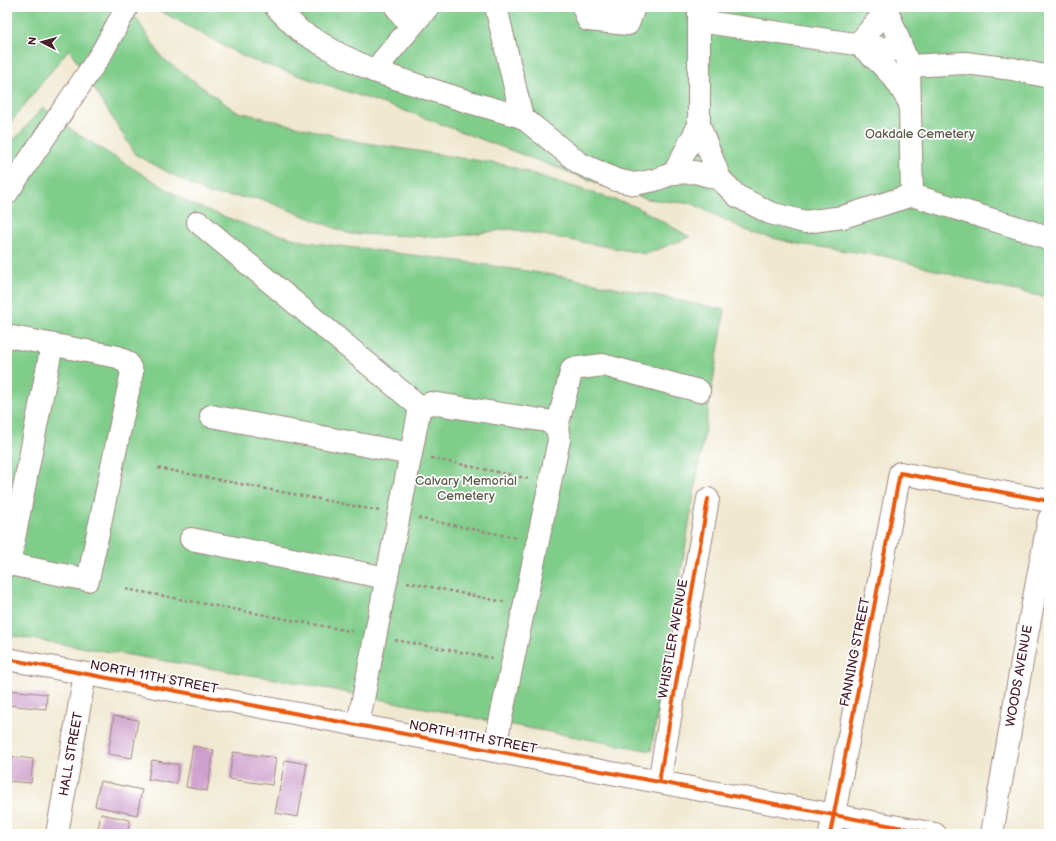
<svg xmlns="http://www.w3.org/2000/svg" width="1056" height="841" font-family="'Balsamiq Sans',sans-serif">
<rect width="100%" height="100%" fill="#fff"/>
<filter id="ink" filterUnits="userSpaceOnUse"><feTurbulence type="fractalNoise" baseFrequency=".025" numOctaves="2"/><feDisplacementMap in="SourceGraphic" scale="8" xChannelSelector="R" yChannelSelector="G"/><feConvolveMatrix kernelMatrix="1 2 1 2 8 2 1 2 1" color-interpolation-filters="sRGB"/></filter>
<filter id="wash" filterUnits="userSpaceOnUse"><feTurbulence type="fractalNoise" baseFrequency=".012" numOctaves="4" result="noise"/><feDisplacementMap in="SourceGraphic" scale="16" xChannelSelector="R" yChannelSelector="G"/><feGaussianBlur stdDeviation="0.9" result="paint"/><feColorMatrix in="noise" values="0 0 0 0 0 0 0 0 0 0 0 0 0 0 0 0 0 1.4 0 .05"/><feComposite in="paint" operator="in"/></filter>
<g filter="url(#wash)">
<rect width="100%" height="100%" fill="#efe8cf"/>
<!-- green -->
<g fill="#80cd8b" stroke="#65765b">
<polygon points="7,7 129,7 162,58 235,111 360,142 506,165 637,207 690,237 646,254 510,229 449,237 350,234 261,199 209,194 136,155 69,49 7,127"/>
<polygon points="153,7 1049,7 1049,298 993,286 884,256 798,244 752,233 693,204 647,199 587,179 414,114 246,58"/>
<polygon points="43,107 79,135 189,203 252,227 307,242 453,260 566,277 725,310 651,751 480,719 294,682 7,635 7,145 18,136"/>
</g>
<g id="blocks">
<!-- building -->
<g fill="#cd9fcc">
<polygon points="7,690 47,694 46,709 7,705"/>
<polygon points="114,716 138,720 132,758 108,754"/>
<polygon points="193,746 214,750 207,791 186,787"/>
<polygon points="233,752 276,758 272,785 229,779"/>
<polygon points="7,756 33,759 31,783 7,781"/>
<polygon points="152,760 179,765 176,784 148,779"/>
<polygon points="285,760 307,764 298,817 275,813"/>
<polygon points="100,781 142,790 137,815 95,806"/>
<polygon points="101,814 130,820 127,834 97,834"/>
</g>
</g>
</g>
<g filter="url(#ink)">
<use href="#blocks" fill-opacity="0" stroke="#9c847d" stroke-width="1"/>
<g fill="none" stroke-linecap="round" stroke-linejoin="round">
<!-- minor casing -->
<g stroke="#9c847d" stroke-width="24">
<g id="minor">
<polyline points="276,7 300,31 337,53 374,71 469,102 522,117"/>
<polyline points="396,7 411,27"/>
<polyline points="496,7 522,117 579,163 616,180 635,184 655,180 674,173 695,172 720,179"/>
<polyline points="583,7 588,20 628,24 634,7"/>
<polyline points="699,7 699,125 720,179 737,196 770,213 805,222 843,217 912,195 1032,232 1049,240"/>
<polyline points="888,7 887,10 909,66 912,195"/>
<polyline points="887,10 858,44 882,65 895,79 910,103"/>
<polyline points="699,21 903,51"/>
<polyline points="909,66 965,63 1013,69 1049,77"/>
<polyline points="374,71 428,7"/>
<polyline points="674,173 699,125"/>
<polyline points="7,193 101,54 127,7"/>
<polyline points="198,222 420,407"/>
<polyline points="7,336 118,357 127,362 132,372 88,580 9,564 52,345"/>
<polyline points="211,416 411,454"/>
<polyline points="557,427 572,369 603,365 699,391"/>
<polyline points="191,539 387,578"/>
<polyline points="7,659 935,834"/>
<polyline points="358,725 420,407 431,403 547,421 557,427 559,440 494,751"/>
<polyline points="659,782 708,499"/>
<polyline points="57,834 85,674"/>
<polyline points="830,834 900,473 1049,501"/>
<polyline points="992,834 1023,656 1049,519"/>
</g>
</g>
<!-- path -->
<g stroke="#9c847d" stroke-width="2.5" stroke-dasharray="3 3" stroke-linecap="butt">
<polyline points="431,458 530,479"/>
<polyline points="158,468 380,511"/>
<polyline points="418,518 517,538"/>
<polyline points="407,582 504,602"/>
<polyline points="126,589 355,632"/>
<polyline points="395,640 493,658"/>
</g>
<!-- minor -->
<use href="#minor" stroke="#fff" stroke-width="22"/>
<!-- cycleway casing -->
<g stroke="#fff" stroke-width="6">
<g id="cycleway">
<polyline points="7,659 935,834"/>
<polyline points="659,782 708,499"/>
<polyline points="830,834 900,473 1049,501"/>
</g>
</g>
<!-- cycleway -->
<use href="#cycleway" stroke="#e8590c" stroke-width="4"/>
</g>
</g>
<g text-anchor="middle" dominant-baseline="central" stroke-width="3.5" stroke-linejoin="round" paint-order="stroke">
<!-- park labels -->
<g font-size="13" fill="#5d5c4d" stroke="#fff">
<text x="920" y="134">Oakdale Cemetery</text>
<text x="466" y="481">Calvary Memorial<tspan x="466" dy="15">Cemetery</tspan></text>
</g>
<!-- street labels -->
<g font-size="13" fill="#4a1f2b" stroke="#fff">
<text transform="translate(673 639) rotate(-80)">WHISTLER AVENUE</text>
<text transform="translate(855 652) rotate(-79)">FANNING STREET</text>
<text transform="translate(1019 676) rotate(-80)">WOODS AVENUE</text>
<text transform="translate(154 677) rotate(11)">NORTH 11TH STREET</text>
<text transform="translate(473 737) rotate(11)">NORTH 11TH STREET</text>
<text transform="translate(71 754) rotate(-80)">HALL STREET</text>
</g>
</g>
<!-- margin -->
<rect width="1056" height="841" fill="none" stroke="#fff" stroke-width="24"/>
<!-- north arrow -->
<g transform="translate(42 42) rotate(276)" stroke="#ffffff" stroke-width="3" paint-order="stroke">
<path d="M0-3L7 15L0 10L-7 15Z" fill="#4a1f2b"/>
<text y="-6" font-size="11" font-weight="bold" text-anchor="middle" fill="#4a1f2b">N</text>
</g>
</svg>
